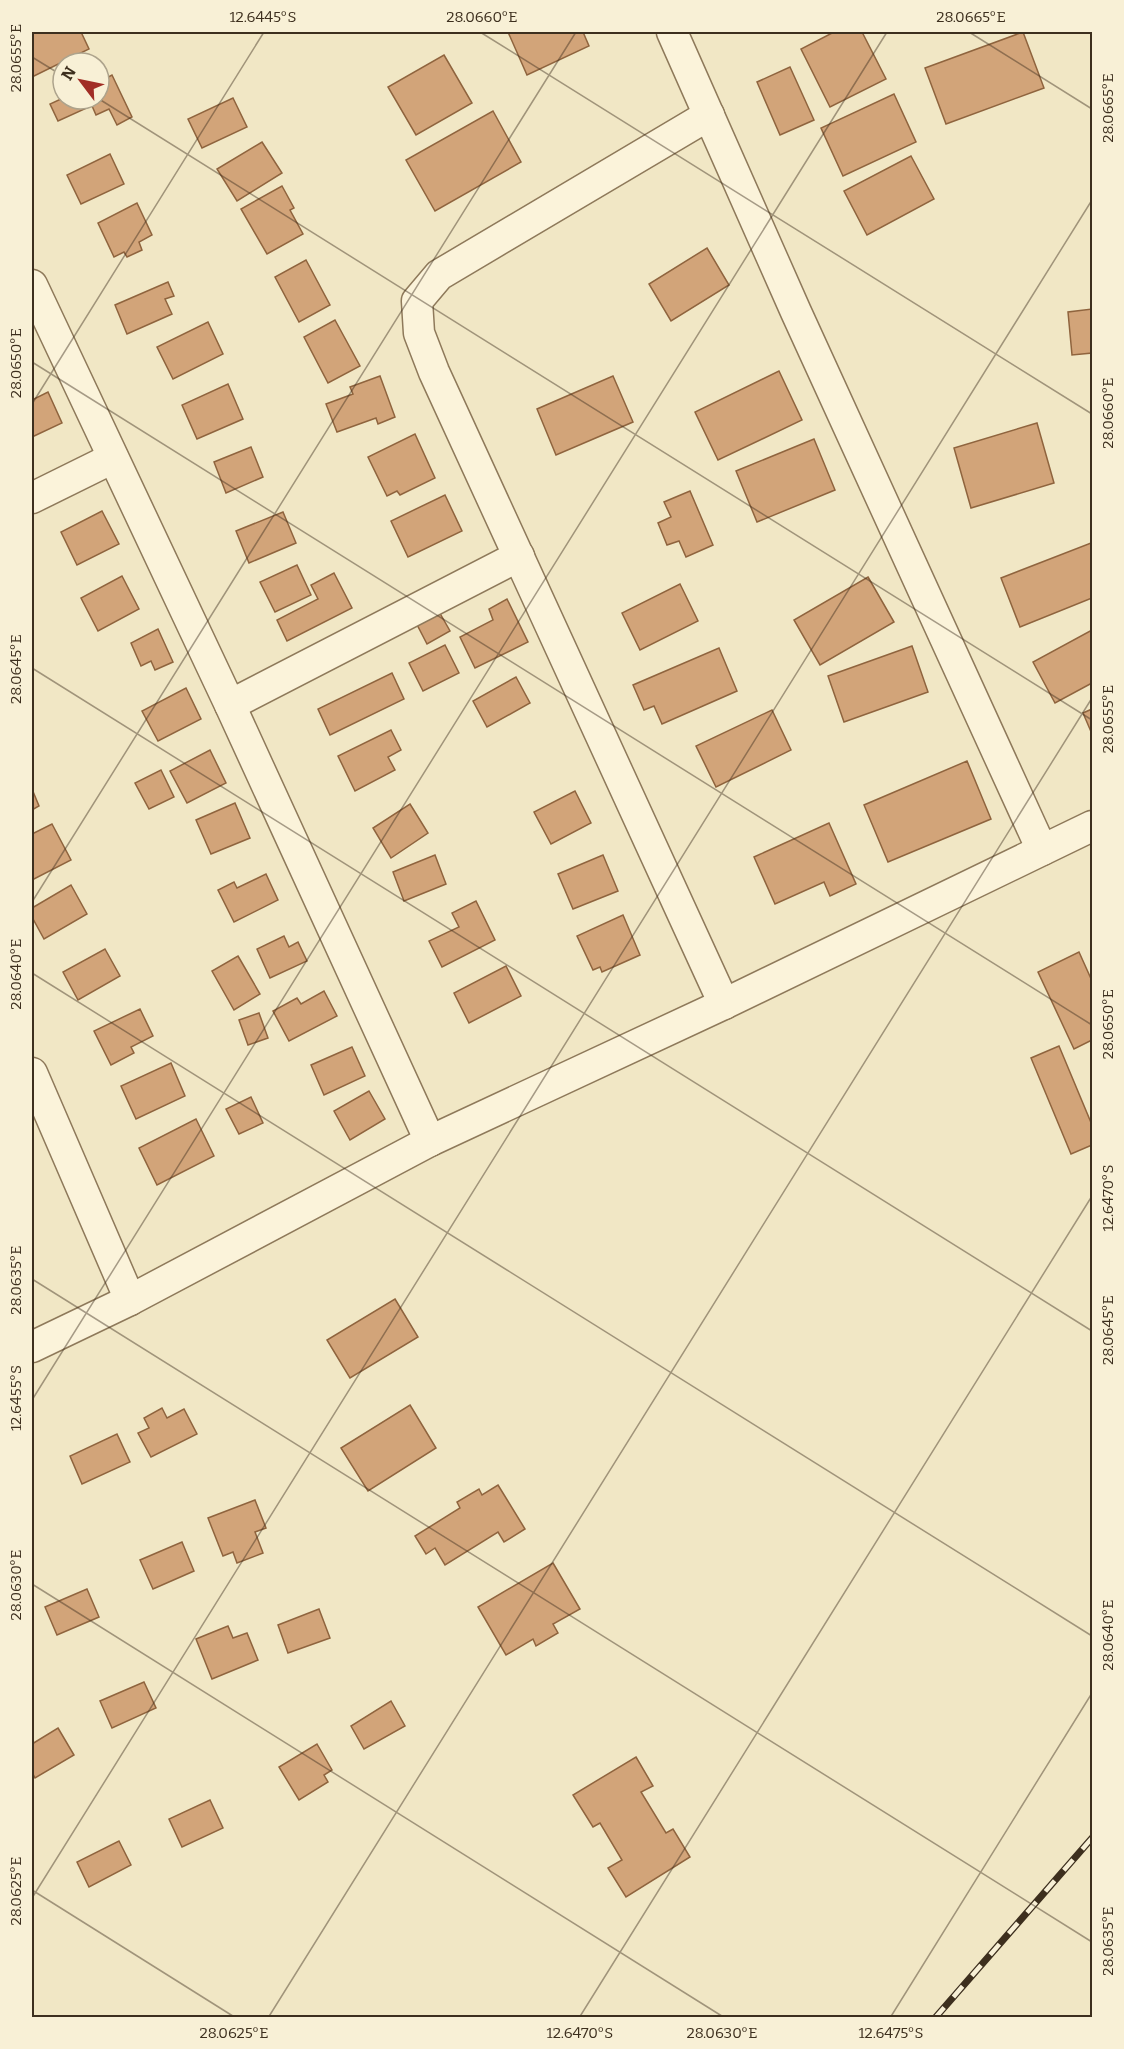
<svg xmlns="http://www.w3.org/2000/svg" width="1124" height="2049" font-family="Bitter,serif">
<rect width="100%" height="100%" fill="#f1e7c5"/>
<!-- building -->
<g fill="#d2a479" stroke="#8f643e" stroke-width="1.5">
<polygon points="32,32 81,32 89,49 32,77"/>
<polygon points="508,32 583,32 589,46 527,75"/>
<polygon points="834,32 862,32 886,79 830,107 801,49"/>
<polygon points="1023,32 1044,88 946,124 925,68"/>
<polygon points="444,55 472,103 416,135 388,87"/>
<polygon points="790,67 814,120 780,135 757,82"/>
<polygon points="112,75 132,117 117,125 109,109 96,115 89,99 99,99 99,82"/>
<polygon points="894,94 916,142 843,176 821,128"/>
<polygon points="63,98 85,99 89,107 58,121 50,104"/>
<polygon points="233,98 247,127 202,148 188,119"/>
<polygon points="493,111 521,162 435,211 406,160"/>
<polygon points="262,142 282,173 237,201 217,169"/>
<polygon points="110,154 124,184 81,204 67,175"/>
<polygon points="911,156 934,199 867,235 844,191"/>
<polygon points="282,186 294,208 290,210 303,234 267,254 241,209"/>
<polygon points="137,203 152,235 139,242 142,250 127,257 124,252 114,257 98,223"/>
<polygon points="707,248 729,285 671,321 649,284"/>
<polygon points="306,260 330,305 299,322 275,277"/>
<polygon points="168,282 174,296 165,299 172,314 127,334 115,305"/>
<polygon points="1092,309 1092,353 1072,355 1068,312"/>
<polygon points="335,320 360,366 328,383 304,337"/>
<polygon points="208,322 223,354 173,379 157,347"/>
<polygon points="779,371 802,420 718,460 695,412"/>
<polygon points="380,376 395,417 378,424 376,418 337,432 326,404 353,394 350,387"/>
<polygon points="613,376 633,422 556,455 537,409"/>
<polygon points="228,384 243,419 197,439 182,405"/>
<polygon points="48,392 62,423 32,437 32,400"/>
<polygon points="1037,423 1054,483 971,508 954,448"/>
<polygon points="415,434 435,478 400,495 397,491 387,496 368,457"/>
<polygon points="814,439 835,490 757,522 736,471"/>
<polygon points="251,447 263,477 226,493 214,462"/>
<polygon points="690,491 713,545 686,557 679,541 667,545 658,523 671,517 664,502"/>
<polygon points="445,495 462,531 408,557 391,521"/>
<polygon points="102,511 119,544 77,565 61,532"/>
<polygon points="283,512 296,543 249,563 236,531"/>
<polygon points="1091,543 1092,548 1092,598 1020,627 1001,578"/>
<polygon points="297,565 311,595 275,612 260,582"/>
<polygon points="334,573 352,608 287,641 277,620 318,599 311,585"/>
<polygon points="122,576 139,609 98,631 81,598"/>
<polygon points="868,577 894,622 820,665 794,620"/>
<polygon points="680,584 698,621 640,650 622,613"/>
<polygon points="507,599 528,642 475,668 460,637 493,620 489,609"/>
<polygon points="433,601 450,631 427,644 411,613"/>
<polygon points="158,629 173,662 155,670 151,661 141,666 131,643"/>
<polygon points="1092,630 1092,683 1055,703 1033,662"/>
<polygon points="445,645 459,673 423,691 409,663"/>
<polygon points="912,646 928,692 844,722 828,676"/>
<polygon points="719,648 737,691 662,724 654,706 644,710 633,685"/>
<polygon points="392,673 404,699 330,735 318,709"/>
<polygon points="516,677 530,703 487,727 473,701"/>
<polygon points="186,688 201,719 158,741 142,711"/>
<polygon points="1092,709 1092,734 1083,713"/>
<polygon points="772,710 791,750 716,787 696,746"/>
<polygon points="391,730 401,750 388,757 395,770 355,791 338,756"/>
<polygon points="210,750 226,783 187,803 170,771"/>
<polygon points="967,761 991,819 888,862 864,805"/>
<polygon points="161,770 174,797 149,809 135,783"/>
<polygon points="32,789 39,806 32,810"/>
<polygon points="575,791 591,823 551,844 534,812"/>
<polygon points="235,803 250,838 211,854 196,820"/>
<polygon points="410,804 428,833 391,858 373,828"/>
<polygon points="829,823 856,884 830,896 824,882 775,904 754,857"/>
<polygon points="52,824 71,860 32,880 32,834"/>
<polygon points="435,855 446,884 404,901 393,872"/>
<polygon points="603,855 618,891 573,909 558,874"/>
<polygon points="266,874 278,900 234,922 218,890 234,882 237,888"/>
<polygon points="71,885 87,914 44,939 32,917 32,908"/>
<polygon points="476,901 495,940 442,967 429,941 459,927 452,913"/>
<polygon points="623,915 640,955 602,972 600,967 593,970 577,936"/>
<polygon points="284,936 289,947 298,942 307,961 270,978 257,949"/>
<polygon points="105,949 120,976 78,1000 63,972"/>
<polygon points="1079,952 1092,981 1092,1040 1074,1049 1038,972"/>
<polygon points="238,956 260,994 234,1010 212,971"/>
<polygon points="506,966 521,996 469,1023 454,993"/>
<polygon points="324,991 337,1016 289,1041 273,1011 297,998 301,1004"/>
<polygon points="140,1009 153,1036 131,1047 134,1053 111,1065 94,1031"/>
<polygon points="259,1013 268,1038 248,1045 239,1020"/>
<polygon points="1059,1046 1092,1125 1092,1145 1071,1154 1031,1058"/>
<polygon points="352,1047 365,1076 324,1095 311,1065"/>
<polygon points="171,1063 185,1096 136,1119 121,1086"/>
<polygon points="369,1091 385,1119 350,1140 334,1111"/>
<polygon points="251,1097 263,1123 239,1134 226,1109"/>
<polygon points="196,1119 214,1156 157,1185 139,1148"/>
<polygon points="395,1299 418,1337 350,1378 327,1340"/>
<polygon points="410,1405 436,1448 368,1491 341,1448"/>
<polygon points="162,1408 167,1418 184,1409 197,1434 151,1457 138,1433 149,1428 144,1418"/>
<polygon points="117,1434 130,1462 82,1484 70,1456"/>
<polygon points="498,1485 525,1529 504,1542 498,1532 445,1565 435,1548 426,1554 415,1536 460,1508 457,1502 479,1489 482,1495"/>
<polygon points="255,1500 266,1528 255,1532 263,1553 237,1563 233,1552 223,1556 208,1518"/>
<polygon points="182,1542 194,1571 153,1589 140,1560"/>
<polygon points="553,1563 580,1609 553,1624 558,1633 536,1646 533,1639 506,1655 478,1607"/>
<polygon points="87,1589 99,1617 57,1635 45,1607"/>
<polygon points="319,1609 330,1638 288,1653 278,1625"/>
<polygon points="228,1626 233,1638 247,1633 258,1660 212,1679 196,1639"/>
<polygon points="144,1682 156,1708 112,1728 100,1701"/>
<polygon points="391,1701 405,1726 364,1749 351,1726"/>
<polygon points="58,1728 74,1755 35,1778 32,1772 32,1744"/>
<polygon points="317,1744 332,1770 324,1775 328,1782 299,1800 279,1767"/>
<polygon points="636,1757 653,1786 641,1792 666,1833 673,1829 690,1857 626,1897 608,1868 622,1860 600,1823 593,1827 573,1795"/>
<polygon points="210,1800 223,1828 182,1847 169,1819"/>
<polygon points="119,1841 131,1865 89,1887 77,1862"/>
</g>
<g fill="none" stroke-linecap="round" stroke-linejoin="round">
<!-- minor casing -->
<g stroke="#8e795a" stroke-width="33">
<g id="minor">
<polyline points="672,32 796,312 1042,850"/>
<polyline points="709,115 439,275 417,301 419,333 434,372 724,1004"/>
<polyline points="32,285 230,705 430,1141"/>
<polyline points="32,498 113,458"/>
<polyline points="230,705 519,556"/>
<polyline points="32,1073 130,1300"/>
<polyline points="32,1347 130,1300 430,1141 724,1004 1092,826"/>
</g>
</g>
<!-- minor -->
<use href="#minor" stroke="#fbf3da" stroke-width="30"/>
<!-- rail casing -->
<g stroke="#3d2f1e" stroke-width="7">
<polyline id="rail" points="935,2018 1092,1838"/>
</g>
<!-- rail -->
<use href="#rail" stroke="#f8f0d6" stroke-width="4.5" stroke-dasharray="14" stroke-linecap="butt"/>
</g>
<!-- ticks -->
<path fill="none" stroke="#3d2f1e" stroke-width="1.5" stroke-opacity="0.45" d="M480 32 1092 414M969 32 1092 109M32 57 63 76M99 99 1092 720M32 362 1092 1025M32 404 264 32M32 668 1092 1331M32 902 576 32M32 973 1092 1636M32 1279 1092 1942M32 1400 887 32M32 1584 725 2018M32 1890 236 2018M32 1898 1092 200M268 2018 1092 698M579 2018 1092 1196M890 2018 1092 1693"/>
<!-- border -->
<rect width="1124" height="2049" fill="none" stroke="#f8f0d6" stroke-width="66"/>
<!-- north arrow -->
<g transform="translate(81 81) rotate(302)"><circle r="28" fill="#f8f0d6" stroke="#ada38c" stroke-width="1.5"/>
<path d="M0-4.5L10 22L0 15L-10 22Z" fill="#a12d25"/>
<text y="-9" font-size="16" font-weight="bold" text-anchor="middle" fill="#3d2f1e">N</text>
</g>
<rect x="33" y="33" width="1058" height="1983" fill="none" stroke="#3d2f1e" stroke-width="2"/>
<g font-size="15" text-anchor="middle" fill="#3d2f1e">
<text x="263" y="22">12.6445°S</text>
<text x="482" y="22">28.0660°E</text>
<text x="971" y="22">28.0665°E</text>
<text transform="translate(16 58) rotate(-90)" y="5">28.0655°E</text>
<text transform="translate(1108 108) rotate(-90)" y="5">28.0665°E</text>
<text transform="translate(16 363) rotate(-90)" y="5">28.0650°E</text>
<text transform="translate(1108 413) rotate(-90)" y="5">28.0660°E</text>
<text transform="translate(16 669) rotate(-90)" y="5">28.0645°E</text>
<text transform="translate(1108 719) rotate(-90)" y="5">28.0655°E</text>
<text transform="translate(16 974) rotate(-90)" y="5">28.0640°E</text>
<text transform="translate(1108 1024) rotate(-90)" y="5">28.0650°E</text>
<text transform="translate(1108 1198) rotate(-90)" y="5">12.6470°S</text>
<text transform="translate(16 1280) rotate(-90)" y="5">28.0635°E</text>
<text transform="translate(1108 1330) rotate(-90)" y="5">28.0645°E</text>
<text transform="translate(16 1398) rotate(-90)" y="5">12.6455°S</text>
<text transform="translate(16 1585) rotate(-90)" y="5">28.0630°E</text>
<text transform="translate(1108 1635) rotate(-90)" y="5">28.0640°E</text>
<text transform="translate(16 1891) rotate(-90)" y="5">28.0625°E</text>
<text transform="translate(1108 1941) rotate(-90)" y="5">28.0635°E</text>
<text x="234" y="2038">28.0625°E</text>
<text x="580" y="2038">12.6470°S</text>
<text x="722" y="2038">28.0630°E</text>
<text x="891" y="2038">12.6475°S</text>
</g>
</svg>
